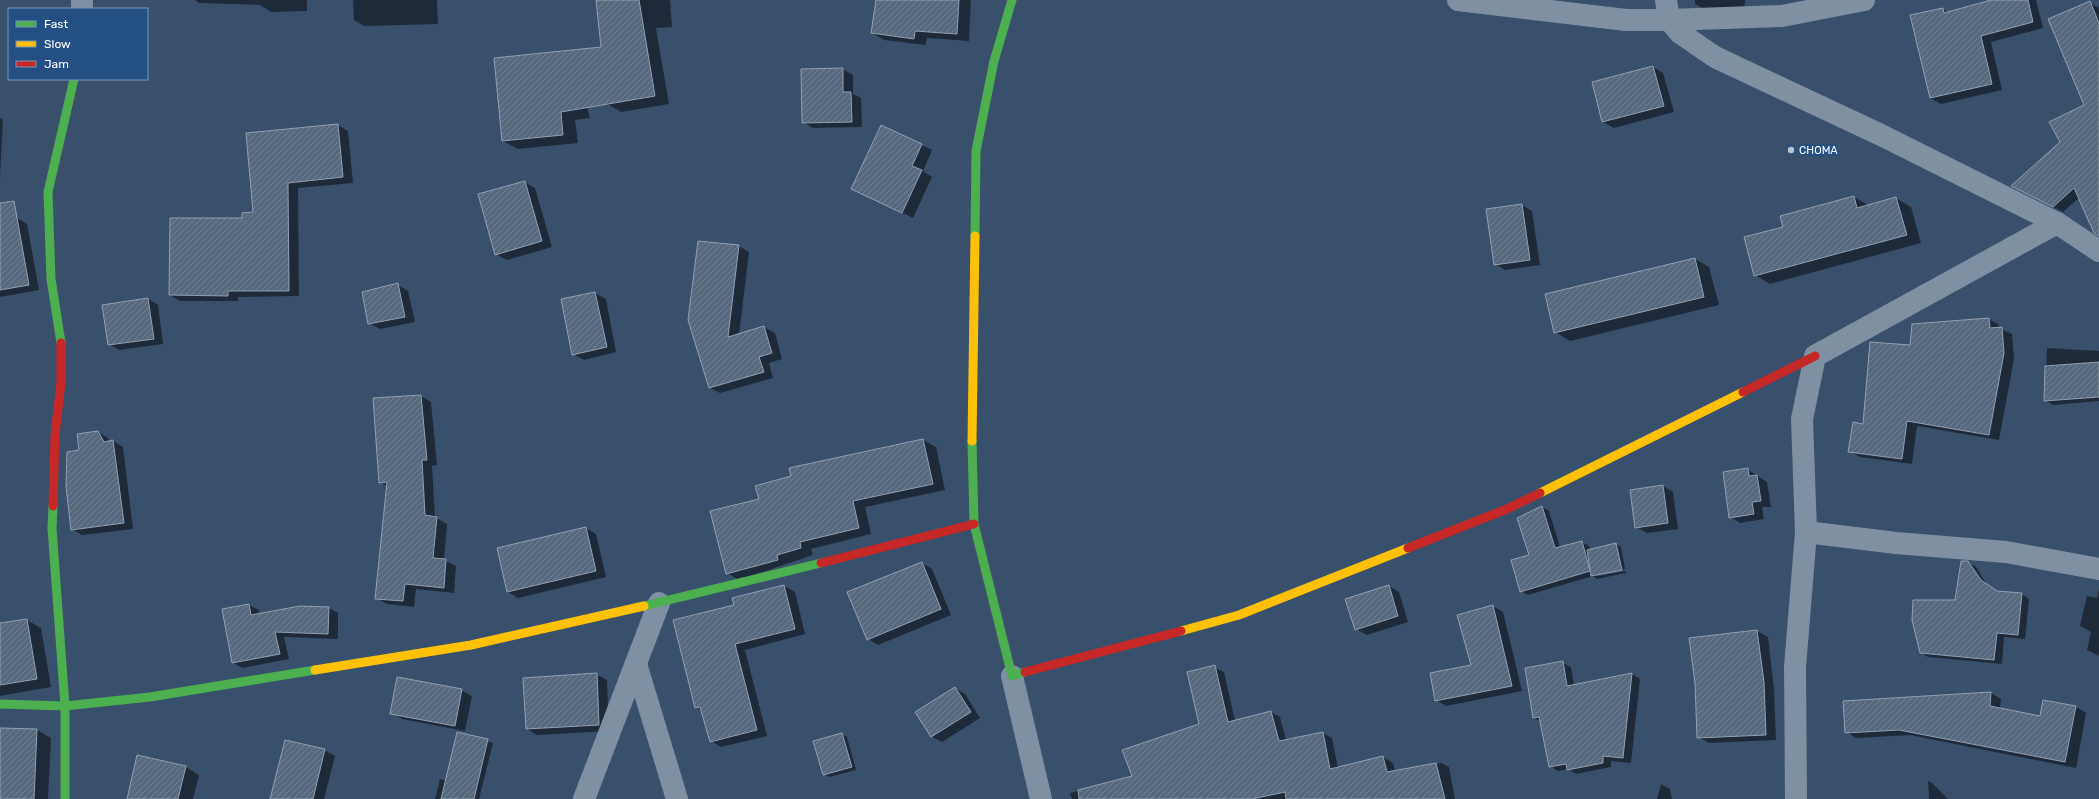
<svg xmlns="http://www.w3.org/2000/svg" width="2099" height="799" font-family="Rubik,sans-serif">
<defs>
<pattern id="building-hatch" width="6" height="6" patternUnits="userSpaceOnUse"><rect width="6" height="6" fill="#56697f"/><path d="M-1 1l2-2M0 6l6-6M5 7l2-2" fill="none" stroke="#6f8092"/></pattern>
</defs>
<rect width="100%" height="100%" fill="#39506c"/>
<!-- shadow -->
<g fill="#0007">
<polygon points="195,0 307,0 307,11 271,12 260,5 199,3"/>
<polygon points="353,0 437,0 438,24 364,26 354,20"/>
<polygon points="597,0 670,0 672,27 656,28 669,104 621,112 607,104"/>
<polygon points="877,0 971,0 969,41 927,38 926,45 884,40 872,33"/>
<polygon points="1695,0 1745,0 1744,11 1705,10 1695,4"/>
<polygon points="1995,0 2036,0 2043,28 1991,42 2002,90 1941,104 1930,98 1943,9 1949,13"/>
<polygon points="2090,3 2099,8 2099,235 2080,197 2063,212 2022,191 2061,142 2085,106"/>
<polygon points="575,61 590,118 575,120 578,143 518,149 503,141"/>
<polygon points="1653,67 1663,73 1674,112 1614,128 1603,122 1593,83"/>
<polygon points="843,69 853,75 853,94 861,98 862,127 813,128 803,122"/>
<polygon points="0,118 3,120 0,178"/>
<polygon points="338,125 348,131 353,183 298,188 299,296 238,297 238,301 180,301 170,295 243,219 254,213"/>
<polygon points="882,126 932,150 923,171 932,177 913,218 852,189"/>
<polygon points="524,182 535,188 552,247 507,260 496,254"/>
<polygon points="1854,197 1868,205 1896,198 1911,207 1921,243 1770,284 1755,275 1784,227"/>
<polygon points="1522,205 1532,211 1540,265 1505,270 1495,264"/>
<polygon points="17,218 27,224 39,290 0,297 0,221"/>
<polygon points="739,246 749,252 739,335 764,327 775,333 782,359 769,363 773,378 720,393 710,388"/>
<polygon points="1695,259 1709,267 1719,305 1570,341 1555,332"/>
<polygon points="398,285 408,291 415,322 380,329 369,323"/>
<polygon points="595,293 606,299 616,352 584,360 573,354"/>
<polygon points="148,299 158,305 163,344 119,350 109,344"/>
<polygon points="1989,319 1999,325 1999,328 2012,334 2014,359 1999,440 1917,426 1912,464 1860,457 1849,451 1910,346"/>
<polygon points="2047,348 2099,351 2099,401 2053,405 2045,400"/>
<polygon points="421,396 431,402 437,465 432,466 435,517 447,524 444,560 456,566 454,593 416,589 414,607 387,604 376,598 387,486 380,482"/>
<polygon points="98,432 108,438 110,442 113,441 123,447 133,529 82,535 72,529 80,451"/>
<polygon points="923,440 936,447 945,490 865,507 871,534 811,549 813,555 739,580 727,573 760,500 792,476 790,468"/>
<polygon points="1747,469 1767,482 1771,507 1762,507 1764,519 1740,523 1730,517"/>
<polygon points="1663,486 1673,492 1678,529 1647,533 1636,527"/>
<polygon points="1542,507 1549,511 1560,547 1582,542 1589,546 1590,550 1616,544 1621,547 1625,569 1595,574 1597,576 1626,571 1626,573 1597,579 1593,576 1528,595 1521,591"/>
<polygon points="586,528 596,534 606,577 518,598 508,592"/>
<polygon points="1968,562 1976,567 1988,586 1998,592 2022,594 2029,599 2025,639 2004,637 2002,664 1928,657 1921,653 1956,601"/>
<polygon points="922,563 932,569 951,615 878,645 868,639"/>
<polygon points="784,586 795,592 805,634 745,650 767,736 721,747 711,741 702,711 696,707 735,606 734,599"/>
<polygon points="1389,586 1399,592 1408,622 1367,635 1356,629"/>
<polygon points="2099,588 2099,656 2087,650 2091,632 2080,626 2087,596 2097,598"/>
<polygon points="249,605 259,610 259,615 329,608 338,613 338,639 284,637 289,659 243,668 233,663 223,610"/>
<polygon points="1493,606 1503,612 1522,691 1446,706 1436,700 1472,666"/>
<polygon points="27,620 41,628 51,687 0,696 0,624"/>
<polygon points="1757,631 1768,637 1774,689 1776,740 1709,743 1698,737 1696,683 1690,639"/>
<polygon points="1563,663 1571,667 1574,686 1632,674 1640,679 1631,763 1611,761 1611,767 1576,774 1568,769 1558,771 1550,766 1541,722 1534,718 1526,668"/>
<polygon points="1214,667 1224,672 1235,721 1271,712 1280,717 1286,740 1323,733 1332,738 1338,768 1383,757 1393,763 1395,772 1441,763 1449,767 1455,799 1072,799 1070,793 1133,777 1201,724"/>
<polygon points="596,674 607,680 609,731 537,735 527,729"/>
<polygon points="955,688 965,694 980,718 942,742 931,736"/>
<polygon points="461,690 472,696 465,731 402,719 391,713"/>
<polygon points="1991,693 2001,699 2000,709 2041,717 2076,707 2086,713 2076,768 1910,735 1856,738 1846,732 1844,702"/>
<polygon points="0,729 37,730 51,738 48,799 0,799"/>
<polygon points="458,733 493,743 479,799 435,799 440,779 447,781"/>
<polygon points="842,734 847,737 856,770 829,777 824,774"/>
<polygon points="324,750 335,756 324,799 278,799"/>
<polygon points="138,756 186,767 199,775 193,799 128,799"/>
<polygon points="1928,781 1932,783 1948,799 1929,799"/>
<polygon points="1661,784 1670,789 1672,799 1657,799"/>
</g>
<!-- building -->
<g fill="url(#building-hatch)" stroke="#93a0b1">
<polygon points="596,0 639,0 655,96 561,112 563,135 502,141 494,58 601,47"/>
<polygon points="876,0 959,0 957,34 915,31 914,39 871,33"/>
<polygon points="1991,0 2028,0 2033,22 1981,36 1992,84 1930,98 1910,15 1943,8 1944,13"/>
<polygon points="2090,1 2099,23 2099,236 2094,233 2074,188 2053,207 2011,186 2060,142 2049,122 2084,105 2048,19"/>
<polygon points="1653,66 1664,106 1602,122 1592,82"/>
<polygon points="843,68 843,92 851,92 852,122 802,123 801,69"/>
<polygon points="338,124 343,177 288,183 289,291 228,291 228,296 169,295 170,218 242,218 242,213 253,212 246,133"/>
<polygon points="881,125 922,144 912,166 922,170 902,213 851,189"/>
<polygon points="525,181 542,241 495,255 478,194"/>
<polygon points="1854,196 1857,208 1896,197 1907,235 1754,276 1744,237 1783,227 1780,216"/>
<polygon points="14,201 29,285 0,290 0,203"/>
<polygon points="1522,204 1530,260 1494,265 1486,209"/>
<polygon points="698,241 739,245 728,337 764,326 772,353 759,357 764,372 709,388 688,320"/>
<polygon points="1695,258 1704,297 1554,333 1545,294"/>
<polygon points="398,283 405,317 368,324 362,292"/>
<polygon points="595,292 607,347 572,355 561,299"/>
<polygon points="148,298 154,339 108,345 102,305"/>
<polygon points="1989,318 1990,328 2002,327 2004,353 1989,435 1907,421 1902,459 1848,452 1853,422 1863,424 1870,342 1910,345 1912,324"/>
<polygon points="2099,362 2099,397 2044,401 2045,366"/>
<polygon points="421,395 427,460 422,460 425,515 437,517 433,558 446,559 444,588 405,584 403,601 375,599 387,482 379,483 373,398"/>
<polygon points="98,431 104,442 113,440 124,523 71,530 66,487 67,452 79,450 77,434"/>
<polygon points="923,439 933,484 853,501 859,528 800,542 801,548 777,555 778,560 726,574 710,511 759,499 755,486 791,476 789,468"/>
<polygon points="1748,468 1749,476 1757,475 1761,501 1752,502 1754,514 1729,518 1723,472"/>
<polygon points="1663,485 1668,523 1635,528 1630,490"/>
<polygon points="1542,506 1555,548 1582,541 1590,571 1520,592 1511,560 1529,555 1517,518"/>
<polygon points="586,527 596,571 507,592 497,548"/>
<polygon points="1616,543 1622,570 1591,576 1587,550"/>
<polygon points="1961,561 1968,561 1981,580 1997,591 2022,593 2018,635 1997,633 1994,660 1920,653 1912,620 1913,600 1955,600"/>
<polygon points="922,562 941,609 867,640 847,592"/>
<polygon points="784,585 795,629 735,644 757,730 710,742 700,707 695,708 673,620 734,605 732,598"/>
<polygon points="1389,585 1398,616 1355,630 1345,599"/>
<polygon points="249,604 251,615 300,606 329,607 328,634 275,632 280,654 232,663 222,609"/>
<polygon points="1493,605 1512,686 1435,701 1430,673 1471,665 1457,615"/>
<polygon points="27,619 37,679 0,685 0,623"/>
<polygon points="1757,630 1764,682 1766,735 1697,738 1695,683 1689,638"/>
<polygon points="1563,661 1567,686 1632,673 1623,758 1603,756 1603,763 1567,770 1566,764 1549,767 1539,717 1533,718 1525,668"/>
<polygon points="1215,665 1228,722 1271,711 1279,741 1323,732 1330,769 1383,756 1387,772 1436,763 1445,799 1286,799 1285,792 1252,799 1079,799 1078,790 1132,776 1122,750 1199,724 1187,672"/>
<polygon points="597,673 599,725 526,729 523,678"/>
<polygon points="397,677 462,689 455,726 390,714"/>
<polygon points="955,687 971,712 931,737 915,712"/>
<polygon points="1991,692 1990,706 2040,716 2043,700 2076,706 2065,762 1899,730 1845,733 1843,701"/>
<polygon points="0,728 37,729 34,799 0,799"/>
<polygon points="457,732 488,739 474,799 441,799"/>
<polygon points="842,733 852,767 823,775 813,741"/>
<polygon points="285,740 325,749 313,799 270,799"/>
<polygon points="137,755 186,766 178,799 127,799"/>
</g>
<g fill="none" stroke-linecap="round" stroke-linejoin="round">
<!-- street -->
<g stroke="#7f90a2" stroke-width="22">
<polyline points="82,0 82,9"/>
<polyline points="1458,0 1626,20 1669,20 1782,16 1864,0"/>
<polyline points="1666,0 1669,20 1680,33 1715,57 1881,135 2057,223 2099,251"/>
<polyline points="1806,532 1896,543 2006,552 2099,569"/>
<polyline points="636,664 677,799"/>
<polyline points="1012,676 1041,799"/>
<polyline points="584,799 659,603"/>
<polyline points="1796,799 1795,667 1806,532 1802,419 1815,356 2057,223"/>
</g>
<!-- fast -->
<g stroke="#4caf50" stroke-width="9">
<polyline points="975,236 976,151 994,61 1012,0"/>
<polyline points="61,343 51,279 48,192 74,79"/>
<polyline points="972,441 974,524 1012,676 1025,672"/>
<polyline points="53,506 52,528 65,706 65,799"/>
<polyline points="644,606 821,563"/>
<polyline points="0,704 65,706 150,697 315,670"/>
</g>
<!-- slow -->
<g stroke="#ffc107" stroke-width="9">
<polyline points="972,441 975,236"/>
<polyline points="1540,493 1743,392"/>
<polyline points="1181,631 1239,615 1408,548"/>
<polyline points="315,670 471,645 644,606"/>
</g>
<!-- jam -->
<g stroke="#c62828" stroke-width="9">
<polyline points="1743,392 1815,356"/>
<polyline points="53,506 55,435 61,382 61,343"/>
<polyline points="1408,548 1507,509 1540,493"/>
<polyline points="821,563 974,524"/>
<polyline points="1025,672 1181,631"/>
</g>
</g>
<!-- markers -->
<circle fill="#bac2cc" stroke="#234f82" stroke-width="1.5" cx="1791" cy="150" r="4"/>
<g text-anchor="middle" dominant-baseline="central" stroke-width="4" stroke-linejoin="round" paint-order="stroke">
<!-- poi labels -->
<g font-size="11" fill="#fff" stroke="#234f82" text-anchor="start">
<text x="1799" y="150">CHOMA</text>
</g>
</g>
<!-- legend -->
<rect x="8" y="8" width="140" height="72" fill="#234f82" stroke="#7b95b4"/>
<rect x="16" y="21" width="20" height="6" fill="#4caf50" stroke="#7b95b4"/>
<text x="44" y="28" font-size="12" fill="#ffffff">Fast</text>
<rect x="16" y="41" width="20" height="6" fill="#ffc107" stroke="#7b95b4"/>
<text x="44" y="48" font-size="12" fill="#ffffff">Slow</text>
<rect x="16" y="61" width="20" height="6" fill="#c62828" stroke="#7b95b4"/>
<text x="44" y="68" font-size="12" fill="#ffffff">Jam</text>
</svg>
